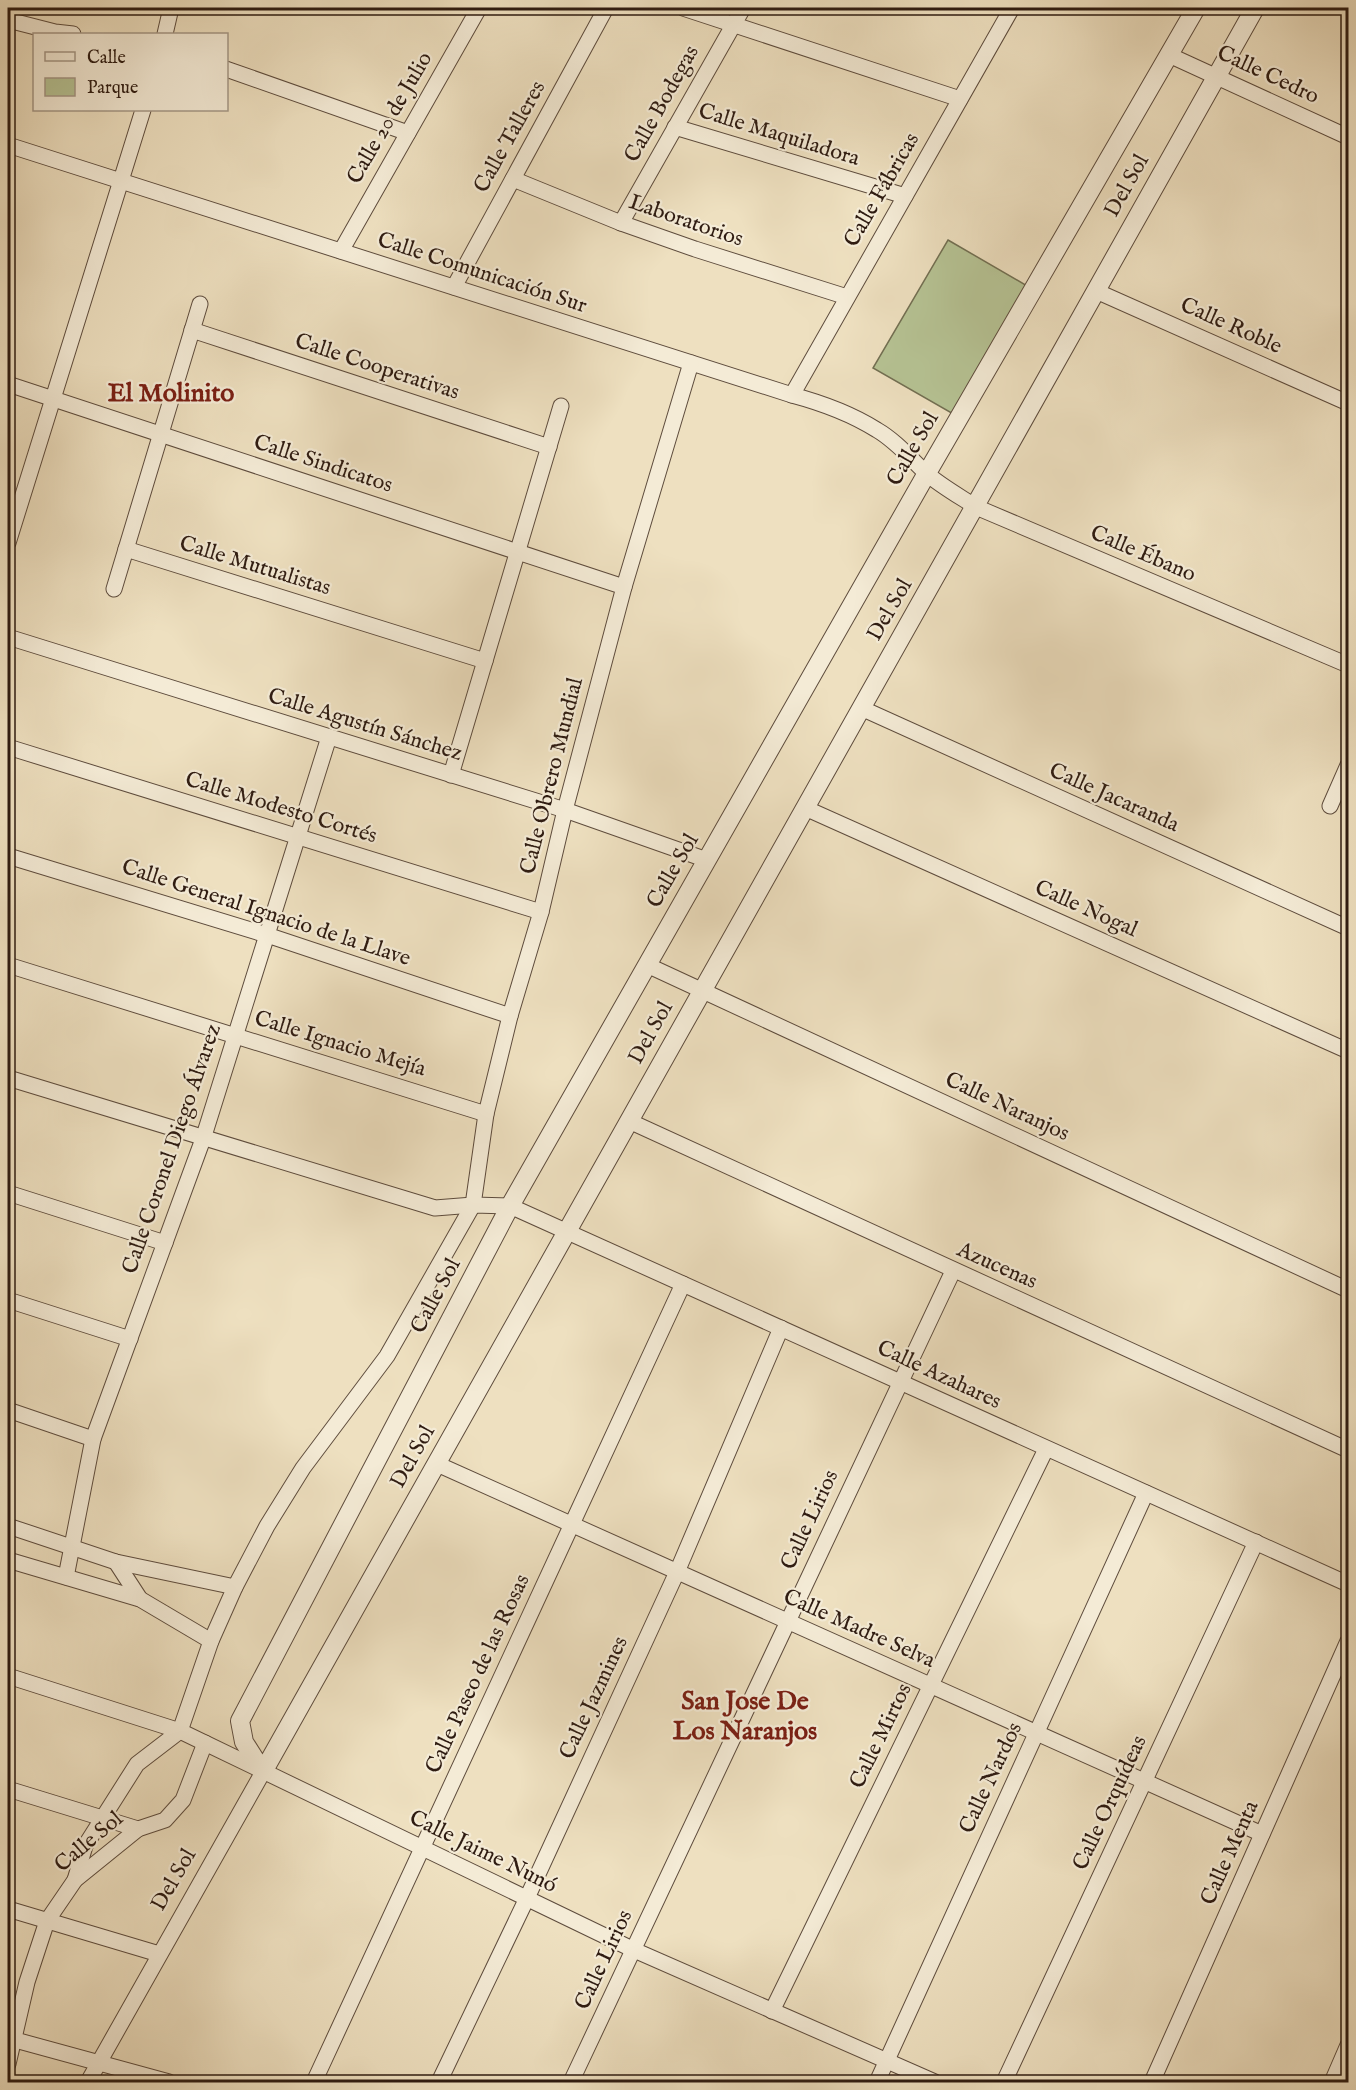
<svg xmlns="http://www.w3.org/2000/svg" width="1356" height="2090" font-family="'IM FELL English',serif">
<rect width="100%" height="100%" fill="#eee0c0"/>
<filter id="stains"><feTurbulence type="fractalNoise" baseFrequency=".00333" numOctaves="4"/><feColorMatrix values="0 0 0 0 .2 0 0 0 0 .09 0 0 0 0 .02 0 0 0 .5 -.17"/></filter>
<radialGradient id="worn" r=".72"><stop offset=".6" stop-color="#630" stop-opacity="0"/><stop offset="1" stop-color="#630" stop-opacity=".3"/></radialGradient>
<!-- green -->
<polygon fill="#b6c394" stroke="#726f52" stroke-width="1.5" points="948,240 1029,287 955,415 873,368"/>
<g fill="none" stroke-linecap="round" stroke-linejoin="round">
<!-- minor casing -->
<g stroke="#5e4c3d" stroke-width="17">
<g id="minor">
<polyline points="683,8 960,99"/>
<polyline points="8,20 55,32 73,34"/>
<polyline points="165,34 171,8"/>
<polyline points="1169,55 1348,137"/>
<polyline points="226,69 408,133"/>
<polyline points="675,127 905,196"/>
<path d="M8 145 792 395C822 403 850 413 877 430 896 441 910 458 926 473 941 486 959 496 976 507L1348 665"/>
<polyline points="513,179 621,223 695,249 847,297"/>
<polyline points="621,223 743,8"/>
<polyline points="341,251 479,8"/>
<polyline points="454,287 606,8"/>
<polyline points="1096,291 1348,403"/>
<polyline points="192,330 549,447"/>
<polyline points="8,384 624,587"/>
<polyline points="792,395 1012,8"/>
<polyline points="8,543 143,110"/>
<polyline points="126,549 485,661"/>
<polyline points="114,589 200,304"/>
<polyline points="8,637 565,810 707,860"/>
<polyline points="861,708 1348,928"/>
<polyline points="8,747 541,912"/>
<polyline points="451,775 561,406"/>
<polyline points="1330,806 1348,765"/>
<polyline points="805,808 1348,1051"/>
<polyline points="8,856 267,935 510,1016"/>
<polyline points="8,965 486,1114"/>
<polyline points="647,965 1348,1290"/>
<polyline points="8,1078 435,1208 473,1205 510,1206 1348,1584"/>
<polyline points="629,1121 1348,1450"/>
<polyline points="8,1193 165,1243"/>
<polyline points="8,1300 130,1339"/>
<polyline points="8,1410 93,1439"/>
<polyline points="437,1464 1262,1834"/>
<polyline points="8,1526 116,1562 235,1587"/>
<polyline points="8,1560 140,1599 211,1641"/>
<polyline points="116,1562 140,1599"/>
<polyline points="66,1577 93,1439 203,1139 329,737"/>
<polyline points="8,1676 180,1731 634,1950 935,2082"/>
<polyline points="8,1789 138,1829"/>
<polyline points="75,1880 85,1846 137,1764 180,1731 211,1641 235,1587 267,1526 303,1468 387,1356 473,1205 486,1114 510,1016 541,912 565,810 624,587 691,363"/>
<polyline points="8,1909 159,1954"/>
<polyline points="772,2011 1046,1449"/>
<polyline points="8,2038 169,2082"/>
<polyline points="8,2064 27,1982 47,1921 75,1880 138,1829 165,1820 183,1800 205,1743"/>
<polyline points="88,2082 263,1772"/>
<polyline points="314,2082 683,1284"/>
<polyline points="439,2082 527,1898 677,1572 781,1328"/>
<polyline points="571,2082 953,1271"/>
<polyline points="877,2082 1146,1493"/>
<polyline points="1004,2082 1256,1542"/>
<polyline points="1152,2082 1348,1641"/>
<polyline points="1332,2082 1348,2045"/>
</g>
</g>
<!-- tertiary casing -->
<g stroke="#5e4c3d" stroke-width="20">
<polyline id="tertiary" points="1196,8 927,473 510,1206 240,1721 244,1742 263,1772 1255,8"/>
</g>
<!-- minor -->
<use href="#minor" stroke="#f4ebd6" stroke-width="15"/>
<!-- tertiary -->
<use href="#tertiary" stroke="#f4ebd6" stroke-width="18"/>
</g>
<g text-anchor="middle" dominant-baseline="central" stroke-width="4.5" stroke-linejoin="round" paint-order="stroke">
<!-- street labels -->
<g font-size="22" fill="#2e1b11" stroke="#f4ebd6">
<text transform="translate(1268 75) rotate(25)">Calle Cedro</text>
<text transform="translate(662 104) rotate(-61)">Calle Bodegas</text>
<text transform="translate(390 118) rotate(-60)">Calle 20 de Julio</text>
<text transform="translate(779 135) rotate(17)">Calle Maquiladora</text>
<text transform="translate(510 137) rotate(-61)">Calle Talleres</text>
<text transform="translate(1127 186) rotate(-61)">Del Sol</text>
<text transform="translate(882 190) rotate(-60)">Calle Fábricas</text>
<text transform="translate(686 221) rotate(19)">Laboratorios</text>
<text transform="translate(482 273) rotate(18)">Calle Comunicación Sur</text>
<text transform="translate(1231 326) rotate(24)">Calle Roble</text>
<text transform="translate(377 367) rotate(18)">Calle Cooperativas</text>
<text transform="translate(913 449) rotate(-60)">Calle Sol</text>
<text transform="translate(323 464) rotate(18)">Calle Sindicatos</text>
<text transform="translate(1143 554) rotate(23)">Calle Ébano</text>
<text transform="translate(255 566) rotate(17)">Calle Mutualistas</text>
<text transform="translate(890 610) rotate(-60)">Del Sol</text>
<text transform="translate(365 725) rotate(17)">Calle Agustín Sánchez</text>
<text transform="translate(552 776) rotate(-76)">Calle Obrero Mundial</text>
<text transform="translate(1114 798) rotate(24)">Calle Jacaranda</text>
<text transform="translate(281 808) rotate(17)">Calle Modesto Cortés</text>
<text transform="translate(673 871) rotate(-60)">Calle Sol</text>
<text transform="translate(1086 909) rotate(24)">Calle Nogal</text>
<text transform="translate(266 913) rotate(18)">Calle General Ignacio de la Llave</text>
<text transform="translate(651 1033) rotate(-61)">Del Sol</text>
<text transform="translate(340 1044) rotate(17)">Calle Ignacio Mejía</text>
<text transform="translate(1007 1107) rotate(25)">Calle Naranjos</text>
<text transform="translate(172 1149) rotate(-71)">Calle Coronel Diego Álvarez</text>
<text transform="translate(997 1266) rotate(24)">Azucenas</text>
<text transform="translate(436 1296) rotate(-62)">Calle Sol</text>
<text transform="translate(939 1375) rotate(25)">Calle Azahares</text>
<text transform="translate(413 1457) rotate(-61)">Del Sol</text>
<text transform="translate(810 1520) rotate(-65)">Calle Lirios</text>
<text transform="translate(859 1629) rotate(24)">Calle Madre Selva</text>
<text transform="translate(478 1674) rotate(-65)">Calle Paseo de las Rosas</text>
<text transform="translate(594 1698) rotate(-65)">Calle Jazmines</text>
<text transform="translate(881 1736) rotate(-64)">Calle Mirtos</text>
<text transform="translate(991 1778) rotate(-65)">Calle Nardos</text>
<text transform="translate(1110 1803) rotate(-65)">Calle Orquídeas</text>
<text transform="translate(89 1842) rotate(-40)">Calle Sol</text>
<text transform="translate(483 1852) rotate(26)">Calle Jaime Nunó</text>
<text transform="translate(1230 1853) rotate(-66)">Calle Menta</text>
<text transform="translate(174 1880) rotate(-60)">Del Sol</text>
<text transform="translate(604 1960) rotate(-65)">Calle Lirios</text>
</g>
<!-- quarter labels -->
<g font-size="26" font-weight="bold" fill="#7a1f14" stroke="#f4ebd6">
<text x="171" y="393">El Molinito</text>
<text x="745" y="1701">San Jose De<tspan x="745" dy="30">Los Naranjos</tspan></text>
</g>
</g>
<!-- margin -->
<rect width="1356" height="2090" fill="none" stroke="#eee0c0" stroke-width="30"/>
<rect x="9" y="9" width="1338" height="2072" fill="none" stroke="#2e1b11" stroke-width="3"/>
<rect x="15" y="15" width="1326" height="2060" fill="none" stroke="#2e1b11" stroke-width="1.5"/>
<!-- legend -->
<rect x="33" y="33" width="195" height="78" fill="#f4ebd6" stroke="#a59887" stroke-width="1.5"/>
<rect x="45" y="52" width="30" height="9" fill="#f4ebd6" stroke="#a59887" stroke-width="1.5"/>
<text x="87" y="63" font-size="18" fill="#2e1b11">Calle</text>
<rect x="45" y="78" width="30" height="18" fill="#b6c394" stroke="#a59887" stroke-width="1.5"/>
<text x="87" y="93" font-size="18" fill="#2e1b11">Parque</text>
<rect width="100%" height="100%" filter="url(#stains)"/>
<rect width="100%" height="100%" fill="url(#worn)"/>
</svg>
